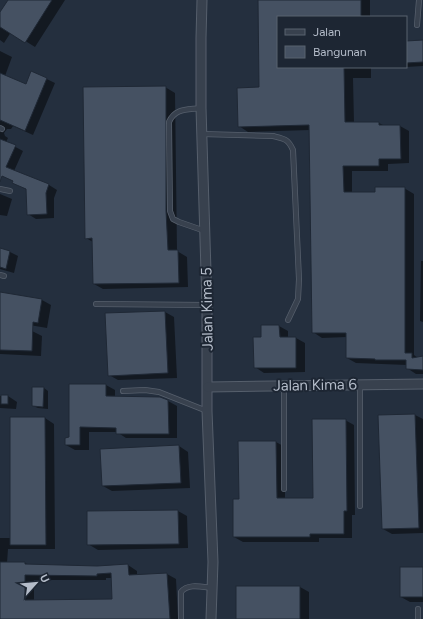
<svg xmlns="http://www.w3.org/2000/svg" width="423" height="619" font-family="Figtree,sans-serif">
<rect width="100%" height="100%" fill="#242f3e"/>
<!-- shadow -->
<g fill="#0007" fill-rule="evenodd">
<polygon points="9,0 65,0 35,47 11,32 4,43 0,40 0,14"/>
<polygon points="259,0 370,0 370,17 278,17 278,67 371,67 371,78 353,78 354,123 379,123 385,126 400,126 409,131 409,163 388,164 388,171 352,171 352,193 376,193 404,188 414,194 414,355 418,358 423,357 423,374 416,374 407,368 407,365 356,363 347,358 347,337 322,338 313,332 310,130 248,132 239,126 260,88"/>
<polygon points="423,41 423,66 406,67 406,42"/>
<polygon points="0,51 12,57 5,76 26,85 32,72 55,83 33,135 13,126 11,129 7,129 4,133 5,136 8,138 6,142 23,151 14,171 49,185 57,190 54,198 54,218 36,219 28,214 27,190 13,182 13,181 0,175"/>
<polygon points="165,87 175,93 177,251 187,257 188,287 103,289 94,284 93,242 86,238"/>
<polygon points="0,194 12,199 7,216 0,215"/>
<polygon points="0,249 10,252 18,256 14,273 0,269"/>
<polygon points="421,261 423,261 423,322 420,321"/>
<polygon points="0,293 42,300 51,305 47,328 0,320"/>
<polygon points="165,312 174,317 177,378 118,380 109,375 106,314"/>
<polygon points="262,326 279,326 288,331 288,338 296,338 305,343 305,372 264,373 255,367 262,338"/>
<polygon points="0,330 32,331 42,336 41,356 0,354"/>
<polygon points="106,385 115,390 115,397 168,401 177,406 177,438 126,438 117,432 89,432 89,450 75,450 66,445"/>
<polygon points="44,388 48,391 48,409 38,408 33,406"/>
<polygon points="0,396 8,396 17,402 16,409 0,408"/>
<polygon points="415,415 423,419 423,533 392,534 383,529 379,416"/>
<path d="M45 418 54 424 55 549H8L7 563H25L29 565 97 566 128 565 137 571V575L167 574 176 579 178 619H0V538H11ZM106 578H112L113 600 34 601V580H106Z"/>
<polygon points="345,420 354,425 355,515 352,515 352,538 319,538 319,542 243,542 234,537 240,500 276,442 285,447 285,499 314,499"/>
<polygon points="179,446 188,452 190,488 112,491 103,486 101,450"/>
<polygon points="178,511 187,516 188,548 98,550 88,544"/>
<polygon points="423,568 423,602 410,602 401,597"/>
<polygon points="300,587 309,592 309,619 237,619"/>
</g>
<!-- building -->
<g fill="#455162" stroke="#1f2835" fill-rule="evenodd">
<polygon points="8,0 52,0 25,43 0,27 0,12"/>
<polygon points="258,0 361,0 361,17 278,17 278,67 344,67 345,122 379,122 379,125 400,125 401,159 379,159 379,166 343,166 344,192 375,192 375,187 405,187 405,353 412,353 412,358 423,356 423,370 406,369 406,360 375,360 375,359 346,358 346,333 312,333 309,125 238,127 237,88 259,87"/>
<polygon points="423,40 423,62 406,63 406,41"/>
<polygon points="31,71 47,78 25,131 0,120 0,73 26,84"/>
<polygon points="166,86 166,211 168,250 178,250 179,283 93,284 92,238 85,239 83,87"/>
<polygon points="0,139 16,145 6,167 49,184 46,193 47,214 27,215 26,189 12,183 13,181 2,176 0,182"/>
<polygon points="0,248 10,251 6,269 0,267"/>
<polygon points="0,292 42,299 38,323 33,322 32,351 0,350"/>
<polygon points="165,311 168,373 108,376 105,313"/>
<polygon points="261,325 279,325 280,337 296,337 296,368 254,368 253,337 261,337"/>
<polygon points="69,384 106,384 106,396 160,397 168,400 169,434 116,434 116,428 80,427 80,445 65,445 65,438 69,437"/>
<polygon points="32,387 44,387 43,407 32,406"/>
<rect x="1" y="395" width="7" height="9"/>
<polygon points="415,414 419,528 382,529 378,415"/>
<polygon points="10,417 45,417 46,545 10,545"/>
<polygon points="312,419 346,419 347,511 344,511 344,534 310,534 310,537 233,537 233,499 239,499 238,441 276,441 277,498 313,498"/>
<polygon points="179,445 181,483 102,486 100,449"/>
<polygon points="178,510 179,544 87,545 87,511"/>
<path d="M0 562H25V564L97 566 128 564 129 575 167 573 170 619H0ZM111 573 112 599 25 600V575L97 576V574Z"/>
<rect x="400" y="567" width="23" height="30"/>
<rect x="236" y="586" width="64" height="33"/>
</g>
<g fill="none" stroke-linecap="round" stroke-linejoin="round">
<!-- service casing -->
<g stroke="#565f6c" stroke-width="6">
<g id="service">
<polyline points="417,25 419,0"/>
<path d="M201 108C187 110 175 108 169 122L170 211 173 219 179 222 205 231"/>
<polyline points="0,128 2,129"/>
<path d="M202 134 273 136C285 139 288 139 293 150L299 279 298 299 288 320"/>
<polyline points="0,189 10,191"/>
<polyline points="0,275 4,276"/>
<polyline points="96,304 207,305"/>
<polyline points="123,391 145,390 159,392 207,411"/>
<polyline points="284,489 284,385"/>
<polyline points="360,506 360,385"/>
<polyline points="418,609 418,619"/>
<path d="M181 619V592C188 583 202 587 212 588"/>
</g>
</g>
<!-- minor casing -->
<g stroke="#565f6c" stroke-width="11">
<g id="minor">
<polyline points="202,0 201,38 201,108 207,305 207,411 213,562 211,619"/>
<polyline points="208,387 423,384"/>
</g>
</g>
<!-- service -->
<use href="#service" stroke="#38414e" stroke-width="4.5"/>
<!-- minor -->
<use href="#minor" stroke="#38414e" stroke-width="9"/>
</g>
<g text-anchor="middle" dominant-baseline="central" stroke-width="4" stroke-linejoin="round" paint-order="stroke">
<!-- street labels -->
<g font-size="15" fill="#b4bcc9" stroke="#1d2633">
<text transform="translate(207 309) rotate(-91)">Jalan Kima 5</text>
<text transform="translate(315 385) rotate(-1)">Jalan Kima 6</text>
</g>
</g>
<!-- legend -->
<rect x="277" y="16" width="130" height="52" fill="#1d2633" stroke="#59626f"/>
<rect x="285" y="29" width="20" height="6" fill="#38414e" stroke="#59626f"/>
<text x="313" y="36" font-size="12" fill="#b4bcc9">Jalan</text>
<rect x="285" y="46" width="20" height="12" fill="#455162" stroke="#59626f"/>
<text x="313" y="56" font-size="12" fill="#b4bcc9">Bangunan</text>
<!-- north arrow -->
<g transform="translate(36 583) rotate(63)" stroke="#1d2633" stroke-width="3" paint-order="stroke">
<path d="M0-3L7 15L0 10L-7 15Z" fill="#b4bcc9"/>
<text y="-6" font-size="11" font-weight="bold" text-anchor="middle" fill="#b4bcc9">U</text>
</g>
</svg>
